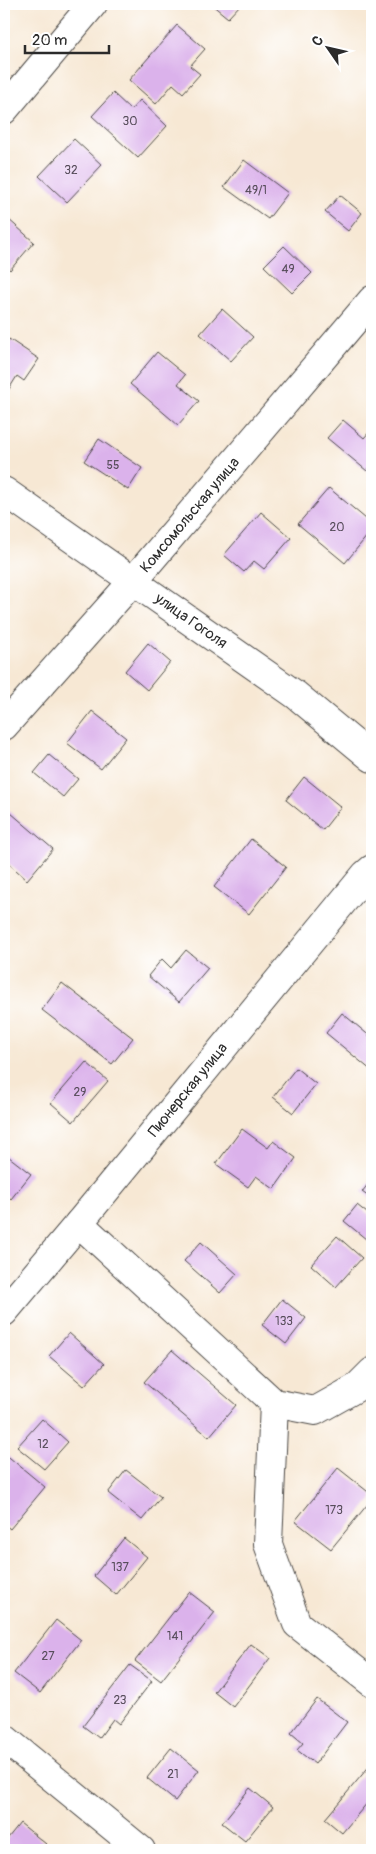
<svg xmlns="http://www.w3.org/2000/svg" width="376" height="1854" font-family="Pangolin,sans-serif">
<rect width="100%" height="100%" fill="#fff"/>
<filter id="ink" filterUnits="userSpaceOnUse"><feTurbulence type="fractalNoise" baseFrequency=".02" numOctaves="2"/><feDisplacementMap in="SourceGraphic" scale="10" xChannelSelector="R" yChannelSelector="G"/><feConvolveMatrix kernelMatrix="1 2 1 2 8 2 1 2 1" color-interpolation-filters="sRGB"/></filter>
<filter id="wash" filterUnits="userSpaceOnUse"><feTurbulence type="fractalNoise" baseFrequency=".0096" numOctaves="4" result="noise"/><feDisplacementMap in="SourceGraphic" scale="20" xChannelSelector="R" yChannelSelector="G"/><feGaussianBlur stdDeviation="1.12" result="paint"/><feColorMatrix in="noise" values="0 0 0 0 0 0 0 0 0 0 0 0 0 0 0 0 0 1.4 0 .05"/><feComposite in="paint" operator="in"/></filter>
<g filter="url(#wash)">
<rect width="100%" height="100%" fill="#f7e8d4"/>
<g id="blocks">
<!-- building -->
<g fill="#dbb2eb">
<polygon points="211,4 241,4 228,18"/>
<polygon points="177,25 205,49 190,66 200,74 183,93 173,84 156,104 129,80"/>
<polygon points="113,93 131,110 140,100 167,126 138,158 92,116"/>
<polygon points="74,139 102,165 67,202 39,176"/>
<polygon points="244,160 288,193 268,219 224,187"/>
<polygon points="340,195 362,213 348,231 325,212"/>
<polygon points="7,218 34,242 10,270 4,264 4,222"/>
<polygon points="284,246 312,273 292,293 264,266"/>
<polygon points="222,309 253,337 231,361 200,334"/>
<polygon points="9,339 39,359 24,381 17,376 4,397 4,348"/>
<polygon points="157,352 185,375 178,384 199,401 178,425 130,384"/>
<polygon points="343,420 364,438 371,430 372,431 372,464 367,471 327,438"/>
<polygon points="99,439 142,468 128,490 84,461"/>
<polygon points="329,488 372,524 372,530 345,563 298,524"/>
<polygon points="261,512 291,538 264,569 254,561 244,572 224,555"/>
<polygon points="148,643 170,662 147,690 125,671"/>
<polygon points="92,711 126,738 101,769 67,743"/>
<polygon points="49,755 78,779 63,797 34,773"/>
<polygon points="304,777 341,807 323,830 286,800"/>
<polygon points="4,807 53,849 27,880 4,859"/>
<polygon points="251,839 286,867 249,914 214,887"/>
<polygon points="186,950 208,968 179,1002 148,976 162,959 171,968"/>
<polygon points="62,983 133,1038 112,1064 42,1010"/>
<polygon points="342,1013 372,1038 372,1071 326,1033"/>
<polygon points="86,1062 108,1081 73,1122 51,1103"/>
<polygon points="296,1068 316,1084 293,1113 273,1097"/>
<polygon points="242,1129 268,1148 273,1141 296,1158 274,1189 256,1176 248,1187 216,1164"/>
<polygon points="4,1153 31,1174 11,1199 4,1193"/>
<polygon points="372,1179 372,1199 362,1192"/>
<polygon points="357,1205 372,1217 372,1244 344,1221"/>
<polygon points="337,1236 362,1258 336,1287 311,1265"/>
<polygon points="201,1242 237,1274 220,1293 184,1261"/>
<polygon points="282,1299 306,1318 286,1344 262,1325"/>
<polygon points="69,1333 104,1364 84,1386 49,1356"/>
<polygon points="172,1350 236,1405 209,1437 144,1382"/>
<polygon points="42,1419 68,1442 44,1469 17,1447"/>
<polygon points="4,1453 45,1487 10,1529 4,1524"/>
<polygon points="338,1468 372,1495 372,1499 331,1549 295,1521"/>
<polygon points="126,1470 161,1497 142,1520 108,1493"/>
<polygon points="124,1538 147,1557 116,1595 94,1576"/>
<polygon points="189,1592 215,1612 161,1681 135,1661"/>
<polygon points="56,1620 81,1640 40,1693 14,1673"/>
<polygon points="251,1644 270,1658 233,1707 214,1692"/>
<polygon points="130,1665 152,1681 119,1724 113,1719 99,1738 83,1726"/>
<polygon points="317,1699 347,1722 315,1764 297,1750 303,1743 291,1733"/>
<polygon points="171,1748 199,1770 175,1801 147,1778"/>
<polygon points="372,1763 372,1805 368,1802 342,1833 325,1819"/>
<polygon points="250,1788 273,1807 245,1841 222,1823"/>
<polygon points="20,1823 46,1844 41,1850 4,1850 4,1843"/>
</g>
</g>
</g>
<g filter="url(#ink)">
<use href="#blocks" fill-opacity="0" stroke="#4a4744" stroke-width="1"/>
<g fill="none" stroke-linecap="round" stroke-linejoin="round">
<!-- minor casing -->
<g stroke="#4a4744" stroke-width="30">
<g id="minor">
<polyline points="4,110 93,4"/>
<polyline points="4,491 296,695 372,758"/>
<polyline points="4,726 133,581 372,300"/>
<polyline points="79,1223 274,1403 315,1411 356,1388 372,1372"/>
<polyline points="4,1312 79,1223 365,875 372,869"/>
<polyline points="274,1403 268,1544 297,1624 372,1683"/>
<polyline points="4,1738 141,1850"/>
</g>
</g>
<!-- minor -->
<use href="#minor" stroke="#fff" stroke-width="28"/>
</g>
</g>
<g text-anchor="middle" dominant-baseline="central" stroke-width="5" stroke-linejoin="round" paint-order="stroke">
<!-- number labels -->
<g font-size="12" fill="#574d5b">
<text x="130" y="121">30</text>
<text x="71" y="170">32</text>
<text x="256" y="190">49/1</text>
<text x="288" y="269">49</text>
<text x="113" y="465">55</text>
<text x="337" y="527">20</text>
<text x="80" y="1092">29</text>
<text x="284" y="1321">133</text>
<text x="43" y="1444">12</text>
<text x="334" y="1510">173</text>
<text x="120" y="1567">137</text>
<text x="175" y="1636">141</text>
<text x="48" y="1656">27</text>
<text x="120" y="1700">23</text>
<text x="173" y="1774">21</text>
</g>
<!-- street labels -->
<g font-size="15" fill="#2b2b2b" stroke="#fff">
<text transform="translate(190 515) rotate(-50)">Комсомольская улица</text>
<text transform="translate(191 621) rotate(35)">улица Гоголя</text>
<text transform="translate(188 1090) rotate(-51)">Пионерская улица</text>
</g>
</g>
<!-- margin -->
<rect width="376" height="1854" fill="none" stroke="#fff" stroke-width="20"/>
<!-- north arrow -->
<g transform="translate(328 48) rotate(304)" stroke="#ffffff" stroke-width="4" paint-order="stroke">
<path d="M0-4L9 19L0 12L-9 19Z" fill="#2b2b2b"/>
<text y="-8" font-size="14" font-weight="bold" text-anchor="middle" fill="#2b2b2b">С</text>
</g>
<!-- scale -->
<path d="M25 45v8h84v-8" fill="none" stroke="#2b2b2b" stroke-width="2.5"/>
<text x="32" y="45" font-size="15" fill="#2b2b2b" stroke="#ffffff" stroke-width="4" paint-order="stroke">20 m</text>
</svg>
